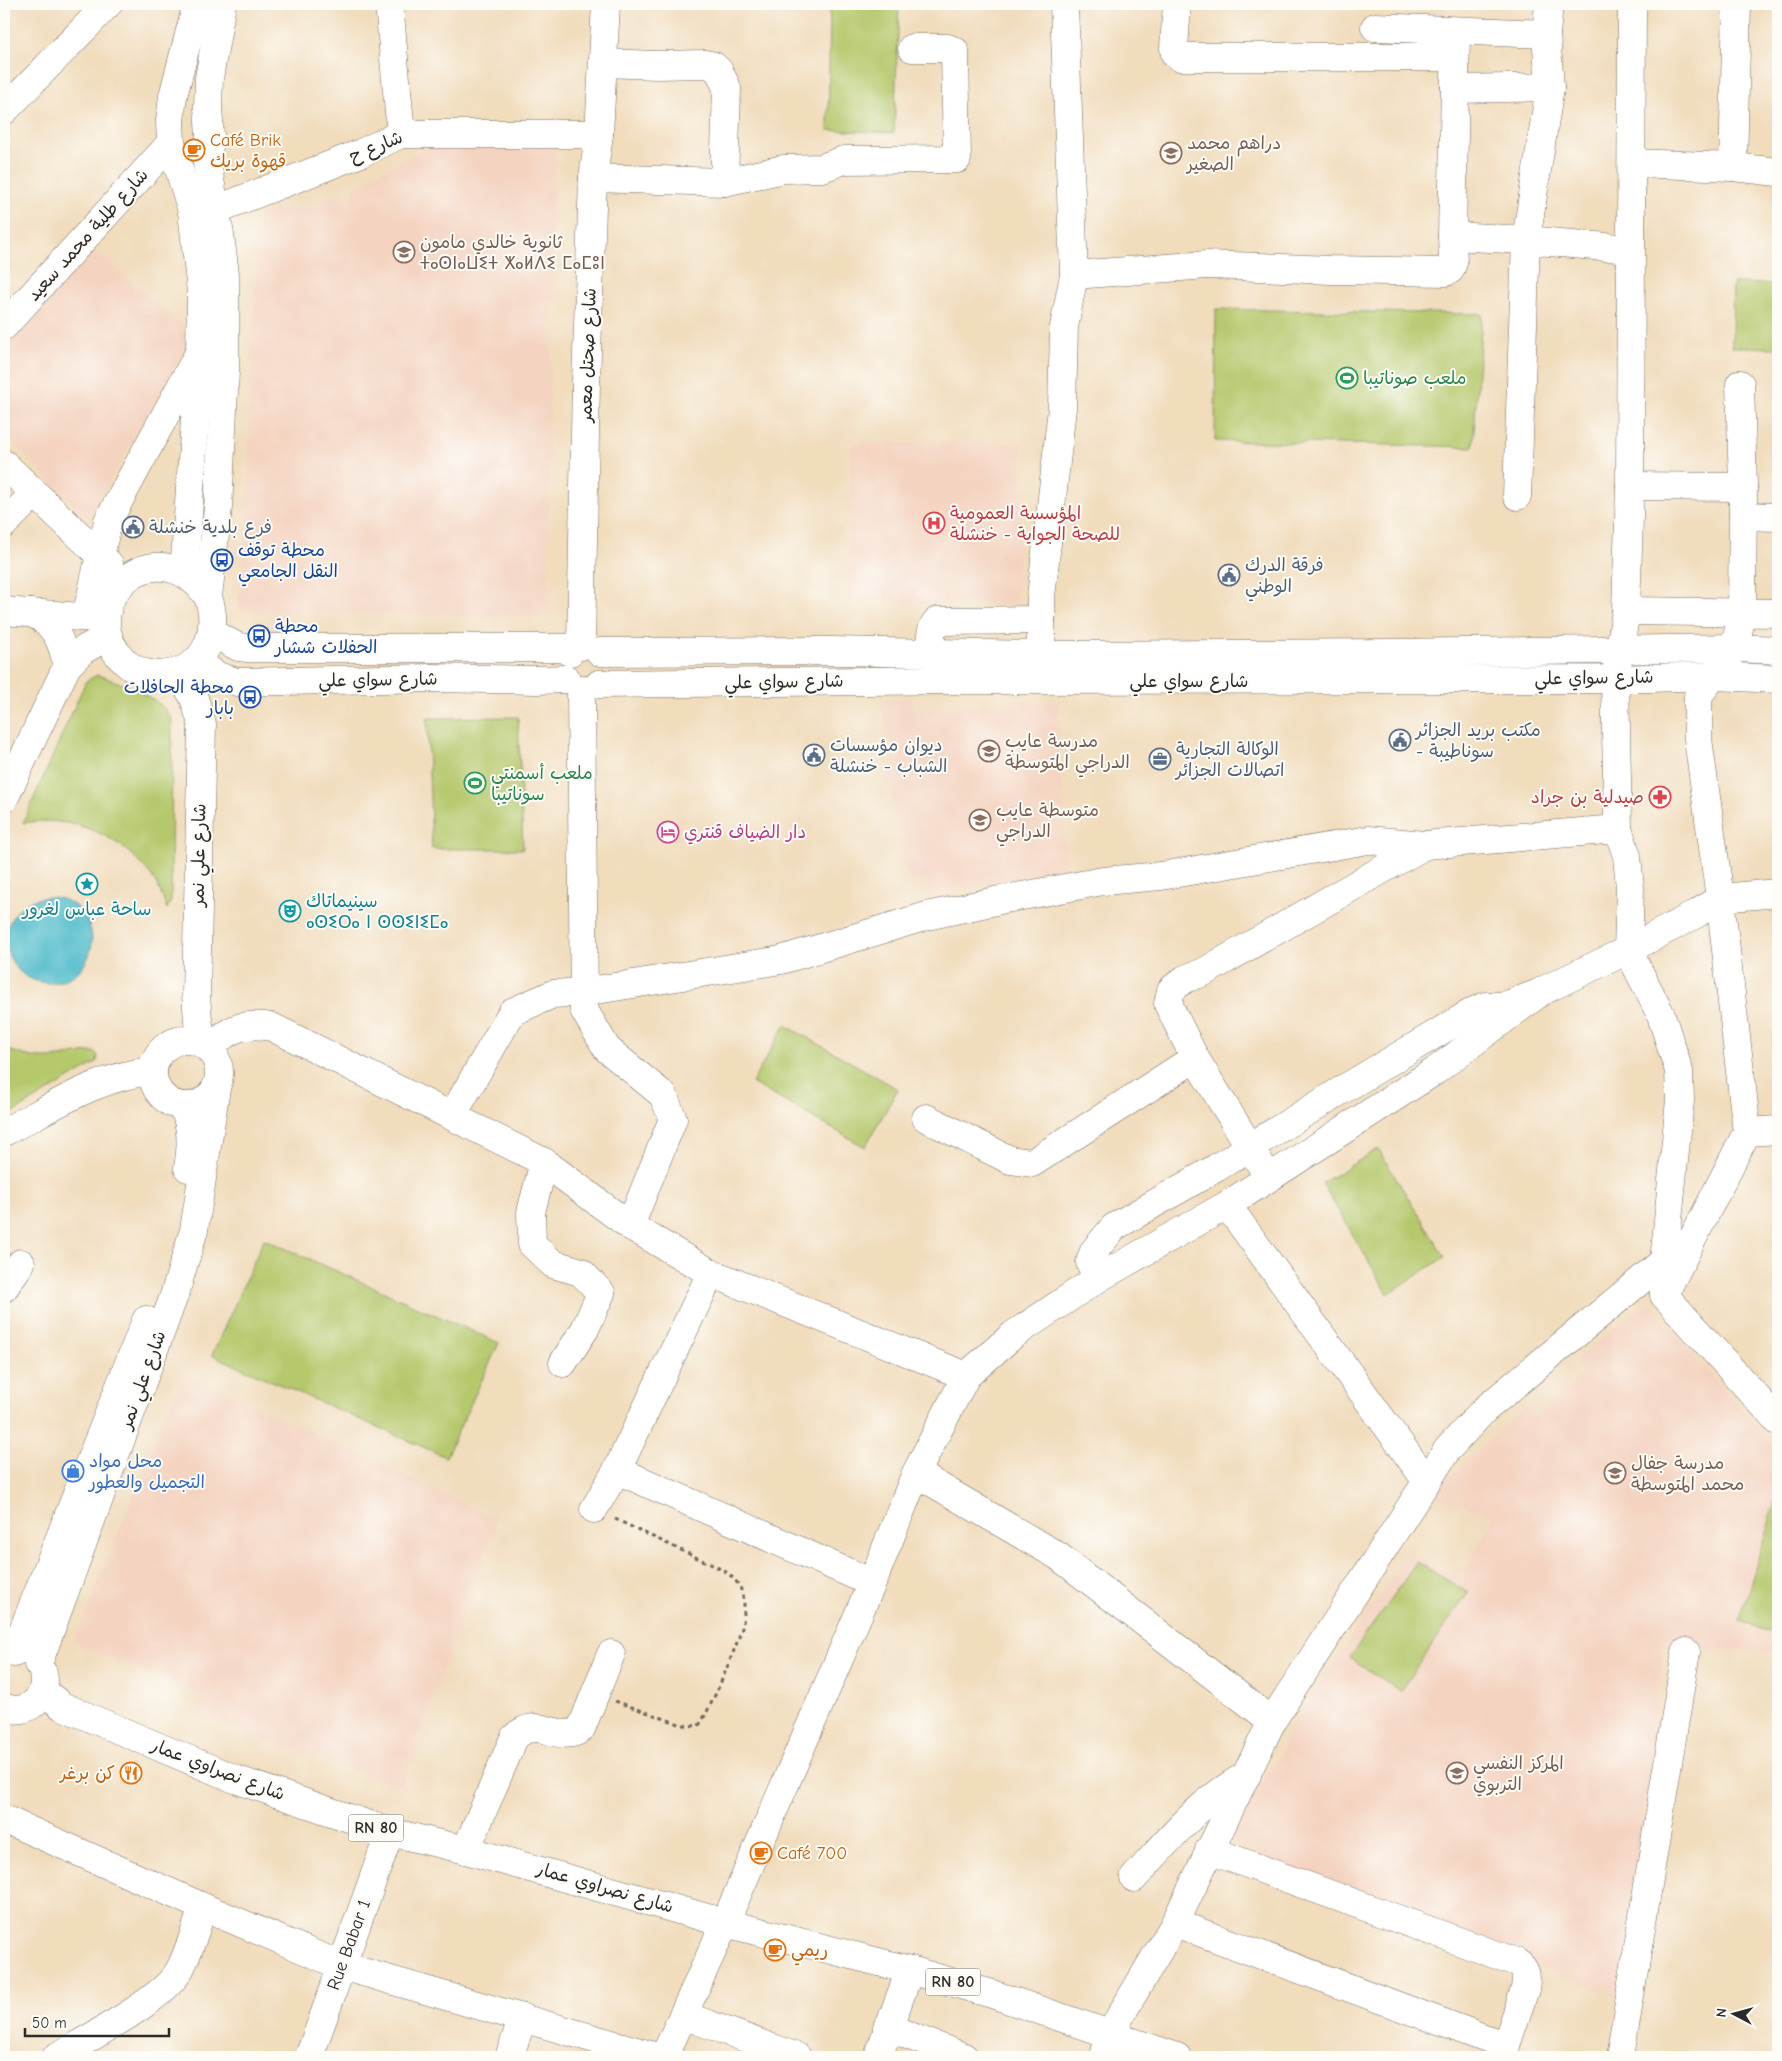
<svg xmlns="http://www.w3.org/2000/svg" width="1782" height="2061" font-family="'Comic Neue','Playpen Sans Arabic','Noto Sans Tifinagh',sans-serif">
<rect width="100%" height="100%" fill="#fdfcf7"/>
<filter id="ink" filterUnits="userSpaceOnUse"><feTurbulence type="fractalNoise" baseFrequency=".02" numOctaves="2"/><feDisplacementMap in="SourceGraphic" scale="10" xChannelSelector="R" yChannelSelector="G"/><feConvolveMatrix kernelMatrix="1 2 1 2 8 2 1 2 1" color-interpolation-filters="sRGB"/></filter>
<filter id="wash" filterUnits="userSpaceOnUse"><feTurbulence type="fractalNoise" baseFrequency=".0096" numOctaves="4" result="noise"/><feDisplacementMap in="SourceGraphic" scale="20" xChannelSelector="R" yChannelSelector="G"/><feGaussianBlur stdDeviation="1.12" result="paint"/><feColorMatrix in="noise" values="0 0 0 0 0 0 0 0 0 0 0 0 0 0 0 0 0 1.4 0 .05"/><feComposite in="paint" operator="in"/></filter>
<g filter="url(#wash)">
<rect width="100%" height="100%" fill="#f1dcbc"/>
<!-- built -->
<g fill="#f4d3c0">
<polygon points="555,141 549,418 549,617 240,611 238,598 241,592 248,511 249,411 259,214 277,209 321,207 321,198 353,197 353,188 396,163 439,142"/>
<polygon points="91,247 193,335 87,520 4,432 4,345"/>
<polygon points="851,443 1022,443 1017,605 847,602"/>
<polygon points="912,698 913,709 1058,702 1066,870 928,895 929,879 912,881 907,878 886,770 894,769 881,700"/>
<polygon points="1648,1302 1778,1452 1778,1653 1664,1646 1620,1998 1301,1873 1226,1838 1252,1793 1280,1754 1289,1731 1409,1553 1461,1580 1493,1516 1429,1494 1527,1406 1534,1418 1584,1374 1572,1361"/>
<polygon points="183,1373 497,1519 401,1787 251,1735 196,1711 202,1695 74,1643"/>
</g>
<!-- green -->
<g fill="#b5c86c" stroke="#707a4c">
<polygon points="830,5 899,5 894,133 828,130"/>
<polygon points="1733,283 1778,284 1778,348 1732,347"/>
<polygon points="1216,309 1482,314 1473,447 1215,441"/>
<path d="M97 675C114 679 154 697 165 709 168 712 170 716 172 720L171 901 167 909C163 899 159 887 153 878 150 873 145 868 141 864 110 830 67 816 23 823L86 681Z"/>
<polygon points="518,717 523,849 432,849 427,718"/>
<polygon points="785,1025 898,1089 865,1147 752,1083"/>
<path d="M4 1048C16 1053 33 1059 47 1058 63 1058 79 1052 95 1052L98 1056 97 1062 4 1118Z"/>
<polygon points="1378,1149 1445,1257 1388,1294 1322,1183"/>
<polygon points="264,1239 499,1343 446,1457 212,1355"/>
<polygon points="1778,1493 1778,1633 1739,1622"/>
<polygon points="1417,1562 1468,1593 1400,1691 1349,1658"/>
</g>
<!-- water -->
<circle fill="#50bccb" stroke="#3e747b" cx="49" cy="940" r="43"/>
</g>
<g filter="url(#ink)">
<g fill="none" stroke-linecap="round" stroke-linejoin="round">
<!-- minor casing -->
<g stroke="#70695e" stroke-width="29">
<g id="minor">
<polyline points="389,4 401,134"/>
<polyline points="1177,4 1174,48 1175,54 1179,57 1454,57"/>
<polyline points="1632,4 1630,486 1626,611 1615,679 1618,829 1627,856 1630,888 1628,950 1661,1015 1679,1071 1680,1100 1664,1261 1664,1295 1778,1421"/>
<polyline points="1375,27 1546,34"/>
<polyline points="1456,31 1452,236 1526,240 1630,249"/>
<polyline points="604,63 657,65 705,64 714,66 719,71 727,88 724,182"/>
<polyline points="1455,89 1550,87"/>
<polyline points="4,111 108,4"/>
<polyline points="1633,163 1733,167 1778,172"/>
<polyline points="1733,167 1737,4"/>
<polyline points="593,178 724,182 784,169 822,168 844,160 957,159 955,51 948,48 912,48"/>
<polyline points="192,211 215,210 361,153 401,134 599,134"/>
<polyline points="1074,275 1207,265 1331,270 1446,272 1450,270 1453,263 1452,236"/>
<polyline points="4,326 171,143"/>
<polyline points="4,464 109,564"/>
<polyline points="1630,486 1743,487"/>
<polyline points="1517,496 1526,240 1550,87 1546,34 1549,4"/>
<polyline points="1743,516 1778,517"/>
<polyline points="4,524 34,494"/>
<polyline points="1626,611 1778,613"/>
<polyline points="86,617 108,521 200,351"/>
<polyline points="581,646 586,382 593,178 599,134 606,4"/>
<path d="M930 654C931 643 929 629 937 621L1041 620"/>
<polyline points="1041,677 1041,597 1062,408 1064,327 1074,275 1064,4"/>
<polyline points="581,689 584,1010 607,1049 663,1095 673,1119 630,1226"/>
<polyline points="452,1116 512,1012 553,994 584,992 781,960 927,916 1000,900 1103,881 1161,876 1368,840 1425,845 1618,829"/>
<polyline points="926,1118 1010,1160 1032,1163 1195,1058"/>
<polyline points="1747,1132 1778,1130"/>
<polyline points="544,1162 531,1212 532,1244 553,1264 581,1272 601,1293 585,1329 563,1363"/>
<polyline points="1269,1178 1195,1058 1168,1004 1171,990 1185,979 1204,972 1425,845"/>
<polyline points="1227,1205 1426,1480"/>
<polyline points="1097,1279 1090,1262 1094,1251 1114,1227 1216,1168 1342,1090 1474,1011 1486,1006 1504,1006 1536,994"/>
<polyline points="4,1288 21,1263"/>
<polyline points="1667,1289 1747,1132 1720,898 1698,739 1698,696 1735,648 1742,613 1743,487 1740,384"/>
<polyline points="617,1470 872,1583"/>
<polyline points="916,1473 1058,1556 1272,1721"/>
<polyline points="594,1509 617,1470 711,1273"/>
<polyline points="4,1819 203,1907 342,1966 657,2057"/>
<path d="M466 1850 514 1738C537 1713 558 1745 581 1729L611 1654"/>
<path d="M1209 1850 1516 1962C1527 1969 1527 1976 1525 1989L1502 2057"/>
<path d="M1134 1878C1169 1840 1200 1800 1247 1775"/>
<polyline points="1175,1923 1506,2046"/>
<polyline points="683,2015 797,2057"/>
<polyline points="887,2027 964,2057"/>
<path d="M56 2057C87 2039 165 1999 180 1969 190 1950 196 1927 203 1907"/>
<polyline points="309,2057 390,1832"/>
<polyline points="509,2057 523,2018"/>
<polyline points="878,2057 910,1970"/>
<polyline points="1104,2057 1109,2035 1175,1923 1272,1721 1447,1450 1484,1410 1664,1261"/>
<polyline points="1620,2057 1686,1652"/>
</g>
</g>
<!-- major casing -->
<g stroke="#70695e" stroke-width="29">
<g id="major">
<polyline points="184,572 200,351 201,292 192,211 171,143 170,121 173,96 197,4"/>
<path d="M208 597C155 521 68 606 124 661 137 674 156 677 173 673 209 665 219 627 208 597L218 508 225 371V274L220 235 207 163 210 137 208 107 209 78 222 4"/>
<polyline points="4,611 105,619"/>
<path d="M31 613C54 622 63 642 67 666"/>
<polyline points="212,633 238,647 248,648 566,648 570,652"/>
<polyline points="600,652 832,651 1041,655 1392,653 1735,648 1778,650"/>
<polyline points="196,661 218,676 237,682 431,678 536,680 566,679"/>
<polyline points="179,672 194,698 202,724 196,995 198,1020 203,1044"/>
<polyline points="599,684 959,680 1615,679 1715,676 1778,679"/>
<polyline points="4,799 67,666 83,650 107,637"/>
<circle cx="186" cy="1073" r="33"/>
<path d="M209 1048C230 1028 243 1022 272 1027L544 1162 630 1226 711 1273 966 1376"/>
<path d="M183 1106C192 1127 192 1145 188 1168"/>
<path d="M4 1132C51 1108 100 1075 153 1071"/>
<polyline points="14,1653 146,1320"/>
<polyline points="38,1664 174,1296 194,1230 216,1088"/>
<polyline points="43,1691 62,1706 235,1779 390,1832 466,1850 725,1923 910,1970 992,1994 1177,2057"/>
<path d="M4 1707C27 1717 49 1697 43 1673"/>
<polyline points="664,2057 725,1923 872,1583 916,1473 966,1376 1013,1335 1097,1279 1227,1205 1435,1071 1542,991 1628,950 1698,913 1720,898 1778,893"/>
</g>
</g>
<!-- path -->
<path stroke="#70695e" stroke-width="3" stroke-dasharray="4 4" stroke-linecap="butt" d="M615 1519 723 1570C733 1577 741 1584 743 1597 745 1606 744 1618 742 1628 738 1643 707 1718 698 1726L682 1725 615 1701"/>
<!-- minor -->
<use href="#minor" stroke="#fff" stroke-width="28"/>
<!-- major -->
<use href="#major" stroke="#fff" stroke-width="28"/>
</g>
</g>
<!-- icons -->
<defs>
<g id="cafe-ring" transform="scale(1.125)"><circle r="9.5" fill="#fdfcf7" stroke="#e8710a" stroke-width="1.5"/><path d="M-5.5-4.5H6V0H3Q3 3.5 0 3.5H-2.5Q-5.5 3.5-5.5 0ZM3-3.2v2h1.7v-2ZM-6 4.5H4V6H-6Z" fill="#e8710a"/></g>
<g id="school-ring" transform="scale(1.125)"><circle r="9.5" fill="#fdfcf7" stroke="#8d6e63" stroke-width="1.5"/><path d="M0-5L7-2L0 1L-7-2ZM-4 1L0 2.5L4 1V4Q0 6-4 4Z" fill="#8d6e63"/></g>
<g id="stadium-ring" transform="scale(1.125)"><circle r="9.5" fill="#fdfcf7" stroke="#2e9e5b" stroke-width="1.5"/><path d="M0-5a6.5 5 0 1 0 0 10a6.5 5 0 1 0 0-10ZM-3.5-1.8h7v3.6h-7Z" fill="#2e9e5b"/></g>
<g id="hospital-ring" transform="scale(1.125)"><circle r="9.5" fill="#fdfcf7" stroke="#e0444e" stroke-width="1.5"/><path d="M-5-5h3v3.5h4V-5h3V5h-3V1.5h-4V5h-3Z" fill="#e0444e"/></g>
<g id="civic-ring" transform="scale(1.125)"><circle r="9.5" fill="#fdfcf7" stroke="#5c6f8a" stroke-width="1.5"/><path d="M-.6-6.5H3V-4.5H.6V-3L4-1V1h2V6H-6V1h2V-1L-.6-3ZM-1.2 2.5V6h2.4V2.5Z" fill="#5c6f8a"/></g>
<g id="bus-ring" transform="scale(1.125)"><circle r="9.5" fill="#fdfcf7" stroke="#1a4fb4" stroke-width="1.5"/><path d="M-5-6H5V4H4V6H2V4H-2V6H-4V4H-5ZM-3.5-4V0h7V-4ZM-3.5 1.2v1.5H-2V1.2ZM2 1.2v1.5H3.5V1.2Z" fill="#1a4fb4"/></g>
<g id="office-ring" transform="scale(1.125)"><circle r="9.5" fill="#fdfcf7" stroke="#5c6f8a" stroke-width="1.5"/><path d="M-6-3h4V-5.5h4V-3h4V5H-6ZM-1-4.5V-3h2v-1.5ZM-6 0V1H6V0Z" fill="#5c6f8a"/></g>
<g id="pharmacy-ring" transform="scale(1.125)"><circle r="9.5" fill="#fdfcf7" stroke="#e0444e" stroke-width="1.5"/><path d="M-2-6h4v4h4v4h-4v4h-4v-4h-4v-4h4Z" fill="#e0444e"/></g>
<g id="hotel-ring" transform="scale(1.125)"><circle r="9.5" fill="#fdfcf7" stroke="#d1479c" stroke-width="1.5"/><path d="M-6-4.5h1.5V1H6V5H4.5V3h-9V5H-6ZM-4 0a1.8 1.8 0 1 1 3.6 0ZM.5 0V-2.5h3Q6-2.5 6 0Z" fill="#d1479c"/></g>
<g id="sight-ring" transform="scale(1.125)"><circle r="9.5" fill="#fdfcf7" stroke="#0f9aa8" stroke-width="1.5"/><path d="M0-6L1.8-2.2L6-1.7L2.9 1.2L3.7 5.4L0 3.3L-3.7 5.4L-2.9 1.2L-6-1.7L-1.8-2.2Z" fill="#0f9aa8"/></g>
<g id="theatre-ring" transform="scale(1.125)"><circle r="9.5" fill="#fdfcf7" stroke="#0f9aa8" stroke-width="1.5"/><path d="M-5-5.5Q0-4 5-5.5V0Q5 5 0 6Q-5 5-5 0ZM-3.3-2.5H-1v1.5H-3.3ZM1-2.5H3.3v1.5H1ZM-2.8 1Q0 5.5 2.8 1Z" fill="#0f9aa8"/></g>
<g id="shop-ring" transform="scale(1.125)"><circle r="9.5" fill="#fdfcf7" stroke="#3f7fe0" stroke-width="1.5"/><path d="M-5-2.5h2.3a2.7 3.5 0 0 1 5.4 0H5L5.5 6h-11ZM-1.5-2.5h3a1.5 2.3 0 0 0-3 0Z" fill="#3f7fe0"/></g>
<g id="restaurant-ring" transform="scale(1.125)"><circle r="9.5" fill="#fdfcf7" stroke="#e8710a" stroke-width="1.5"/><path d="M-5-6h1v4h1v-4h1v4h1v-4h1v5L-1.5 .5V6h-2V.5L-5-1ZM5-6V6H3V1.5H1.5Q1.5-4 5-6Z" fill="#e8710a"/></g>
</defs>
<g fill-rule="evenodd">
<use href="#cafe-ring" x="194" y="150"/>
<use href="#school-ring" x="1171" y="153"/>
<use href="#school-ring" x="404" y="252"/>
<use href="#stadium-ring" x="1347" y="378"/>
<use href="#hospital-ring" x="934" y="523"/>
<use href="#civic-ring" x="133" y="527"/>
<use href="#bus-ring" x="222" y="560"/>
<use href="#civic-ring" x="1229" y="575"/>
<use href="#bus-ring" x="259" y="636"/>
<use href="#bus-ring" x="250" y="697"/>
<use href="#civic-ring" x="1400" y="740"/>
<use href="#school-ring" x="989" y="751"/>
<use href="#civic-ring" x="814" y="755"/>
<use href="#office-ring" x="1160" y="759"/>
<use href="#stadium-ring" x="475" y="783"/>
<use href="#pharmacy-ring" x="1660" y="797"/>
<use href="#school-ring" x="980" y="820"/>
<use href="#hotel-ring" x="668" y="832"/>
<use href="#sight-ring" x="87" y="884"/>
<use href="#theatre-ring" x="290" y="911"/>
<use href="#shop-ring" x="73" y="1471"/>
<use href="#school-ring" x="1615" y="1473"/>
<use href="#restaurant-ring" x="131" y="1773"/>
<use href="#school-ring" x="1457" y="1773"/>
<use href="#cafe-ring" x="761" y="1853"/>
<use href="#cafe-ring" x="775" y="1950"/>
</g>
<g text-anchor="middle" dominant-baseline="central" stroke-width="4" stroke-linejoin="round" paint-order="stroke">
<!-- shield labels -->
<g fill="#fdfcf7" stroke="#6a6a68" stroke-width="1">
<rect x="348.5" y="1814.5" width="55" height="27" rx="4"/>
<rect x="925.5" y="1968.5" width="55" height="27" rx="4"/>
</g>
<g font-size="16" font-weight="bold" fill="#2b2b2b">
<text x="376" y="1828">RN 80</text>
<text x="953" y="1982">RN 80</text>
</g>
<!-- food labels -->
<g font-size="18" fill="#c56008" stroke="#fdfcf7" text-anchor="start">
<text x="210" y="140">Café Brik<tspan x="210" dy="21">قهوة بريك</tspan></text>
<text x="115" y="1773" text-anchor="end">كن برغر</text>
<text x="777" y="1853">Café 700</text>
<text x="791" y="1950">ريمي</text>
</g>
<!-- education labels -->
<g font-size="18" fill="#785e54" stroke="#fdfcf7" text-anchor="start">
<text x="1187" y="143">دراهم محمد<tspan x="1187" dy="21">الصغير</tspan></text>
<text x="420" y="242">ثانوية خالدي مامون<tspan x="420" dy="21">ⵜⴰⵙⵏⴰⵡⵉⵜ ⵅⴰⵍⴷⵉ ⵎⴰⵎⵓⵏ</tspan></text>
<text x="1005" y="741">مدرسة عايب<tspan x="1005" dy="21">الدراجي المتوسطة</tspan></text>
<text x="996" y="810">متوسطة عايب<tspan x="996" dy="21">الدراجي</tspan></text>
<text x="1631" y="1463">مدرسة جفال<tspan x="1631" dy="21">محمد المتوسطة</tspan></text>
<text x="1473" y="1763">المركز النفسي<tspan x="1473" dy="21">التربوي</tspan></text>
</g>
<!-- street labels -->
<g font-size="18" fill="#2b2b2b" stroke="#fdfcf7">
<text transform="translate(376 147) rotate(-22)">شارع ح</text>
<text transform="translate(88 235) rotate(-48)">شارع طلية محمد سعيد</text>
<text transform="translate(588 355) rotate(-88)">شارع صحتل معمر</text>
<text transform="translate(1594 678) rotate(-1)">شارع سواي علي</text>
<text transform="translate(378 680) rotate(-1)">شارع سواي علي</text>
<text x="1189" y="681">شارع سواي علي</text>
<text transform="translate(784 682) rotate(-1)">شارع سواي علي</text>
<text transform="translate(199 855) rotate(-89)">شارع علي نمر</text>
<text transform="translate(143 1380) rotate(-70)">شارع علي نمر</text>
<text transform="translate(218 1770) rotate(21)">شارع نصراوي عمار</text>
<text transform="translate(605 1888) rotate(16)">شارع نصراوي عمار</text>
<text transform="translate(349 1945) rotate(-70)">Rue Babar 1</text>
</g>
<!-- leisure labels -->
<g font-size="18" fill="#27864d" stroke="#fdfcf7" text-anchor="start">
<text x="1363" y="378">ملعب صوناتيبا</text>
<text x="491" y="773">ملعب أسمنتي<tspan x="491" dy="21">سوناتيبا</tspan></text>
</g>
<!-- health labels -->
<g font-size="18" fill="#be3a42" stroke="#fdfcf7" text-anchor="start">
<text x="950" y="513">المؤسسة العمومية<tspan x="950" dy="21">للصحة الجواية - خنشلة</tspan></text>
<text x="1644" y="797" text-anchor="end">صيدلية بن جراد</text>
</g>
<!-- service labels -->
<g font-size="18" fill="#4e5e75" stroke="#fdfcf7" text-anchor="start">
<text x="149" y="527">فرع بلدية خنشلة</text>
<text x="1245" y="565">فرقة الدرك<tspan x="1245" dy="21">الوطني</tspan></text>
<text x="1416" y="730">مكتب بريد الجزائر<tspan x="1416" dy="21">- سوناطيبة</tspan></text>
<text x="830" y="745">ديوان مؤسسات<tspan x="830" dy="21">الشباب - خنشلة</tspan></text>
<text x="1176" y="749">الوكالة التجارية<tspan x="1176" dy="21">اتصالات الجزائر</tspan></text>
</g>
<!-- transit labels -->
<g font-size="18" fill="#164399" stroke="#fdfcf7" text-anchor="start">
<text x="238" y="550">محطة توقف<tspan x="238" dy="21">النقل الجامعي</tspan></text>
<text x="275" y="626">محطة<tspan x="275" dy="21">الحفلات ششار</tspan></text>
<text x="234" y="687" text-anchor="end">محطة الحافلات<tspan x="234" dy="21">بابار</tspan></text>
</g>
<!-- hotel labels -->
<g font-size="18" fill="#b23c85" stroke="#fdfcf7" text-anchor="start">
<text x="684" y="832">دار الضياف قنتري</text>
</g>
<!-- culture labels -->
<g font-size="18" fill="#0d838f" stroke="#fdfcf7" text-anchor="start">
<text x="306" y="901">سينيماتاك<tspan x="306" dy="21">ⴰⵙⵉⵔⴰ ⵏ ⵙⵙⵉⵏⵉⵎⴰ</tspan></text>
<text x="87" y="909" text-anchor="middle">ساحة عباس لغرور</text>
</g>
<!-- shop labels -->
<g font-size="18" fill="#366cbe" stroke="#fdfcf7" text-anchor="start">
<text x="89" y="1461">محل مواد<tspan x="89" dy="21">التجميل والعطور</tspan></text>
</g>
</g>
<!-- margin -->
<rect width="1782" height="2061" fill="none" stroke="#fdfcf7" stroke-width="20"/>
<!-- north arrow -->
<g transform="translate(1734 2014) rotate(276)" stroke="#fdfcf7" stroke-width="4" paint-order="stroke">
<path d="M0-4L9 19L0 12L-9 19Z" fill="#2b2b2b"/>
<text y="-8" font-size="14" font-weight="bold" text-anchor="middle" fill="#2b2b2b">N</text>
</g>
<!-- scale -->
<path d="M25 2028v8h144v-8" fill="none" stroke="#2b2b2b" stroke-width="2.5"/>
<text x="32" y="2028" font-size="15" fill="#2b2b2b" stroke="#fdfcf7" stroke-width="4" paint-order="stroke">50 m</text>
</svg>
